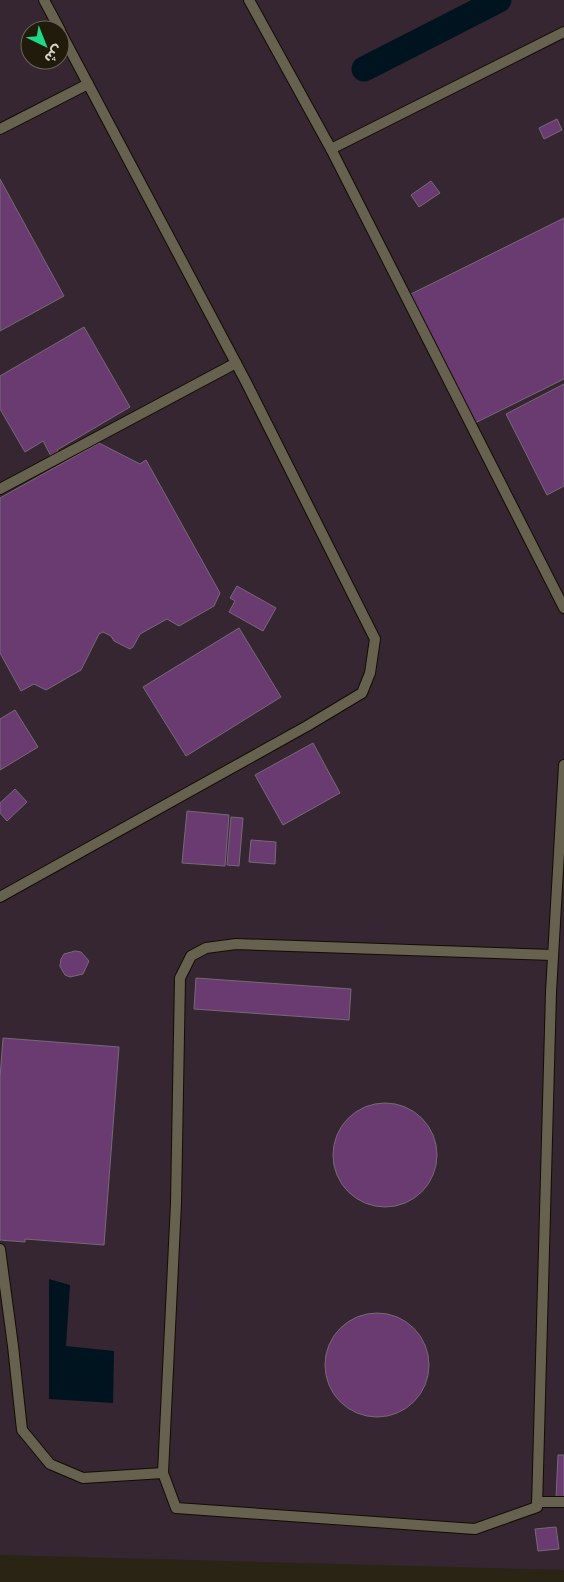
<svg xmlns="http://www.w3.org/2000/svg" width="564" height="1582" font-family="'DM Sans','Noto Sans Arabic',sans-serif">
<rect width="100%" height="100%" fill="#2a2414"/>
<!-- industrial -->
<path fill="#362631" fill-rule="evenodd" d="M0 0H564V1570L0 1555ZM30 30H60V60H30Z"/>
<!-- water -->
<polygon fill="#00141f" points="49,1279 70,1285 66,1346 114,1351 113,1403 49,1399"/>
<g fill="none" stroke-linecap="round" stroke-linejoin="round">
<!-- canal -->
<polyline stroke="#00141f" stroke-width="25" points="364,69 499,0"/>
</g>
<!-- building -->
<g fill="#693b70" stroke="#776978">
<polygon points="557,119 562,130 544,139 539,128"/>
<polygon points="0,179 64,296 0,331"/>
<polygon points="431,181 440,193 419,207 411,195"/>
<polygon points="564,218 564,379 473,424 409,295"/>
<polygon points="84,327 130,407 57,450 59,454 52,458 43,441 25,452 0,409 0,376"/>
<polygon points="564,384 564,486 547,495 506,414"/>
<polygon points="99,443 140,464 146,460 220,593 214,606 179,626 167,619 140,634 133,647 130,649 114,641 111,636 103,632 99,634 81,670 46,690 34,684 21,691 0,653 0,498"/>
<polygon points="237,586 276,608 263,631 229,612 235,601 230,598"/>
<polygon points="239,628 281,697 186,756 143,687"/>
<polygon points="15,710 38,747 0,770 0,719"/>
<polygon points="313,743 340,793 283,825 255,775"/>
<polygon points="15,789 27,802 7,821 0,813 0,803"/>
<polygon points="187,811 229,815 225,866 182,863"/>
<polygon points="231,817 243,818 239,866 227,865"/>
<polygon points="251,840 276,842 275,864 249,862"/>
<polygon points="75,951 81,952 89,961 83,974 70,977 65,975 62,970 60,966 61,959 64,954"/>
<polygon points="196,978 351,989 349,1020 194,1009"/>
<polygon points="3,1038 119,1047 104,1245 25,1239 25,1242 0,1240 0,1078"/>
<circle cx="385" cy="1155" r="52"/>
<circle cx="377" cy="1365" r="52"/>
<polygon points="558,1455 564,1455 564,1499 556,1499"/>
<polygon points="556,1527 559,1549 538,1551 535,1529"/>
</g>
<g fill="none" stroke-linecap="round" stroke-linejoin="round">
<!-- service casing -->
<g stroke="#120d01" stroke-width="12">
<g id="service">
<polyline points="44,0 60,30"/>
<polyline points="249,0 331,149 564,32"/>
<polyline points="0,129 88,84"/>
<polyline points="331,149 564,608"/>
<polyline points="0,489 236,363"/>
<polyline points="0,897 307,726 362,693 370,673 375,639 246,382 60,31"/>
<polyline points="0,1249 13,1346 22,1430 50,1464 83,1478 163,1473 176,1508 475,1529 537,1507 551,992 564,765"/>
<polyline points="163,1473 176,1203 180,978 191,956 206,948 236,944 553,955"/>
<polyline points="537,1502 564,1502"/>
</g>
</g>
<!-- service -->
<use href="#service" stroke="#67614f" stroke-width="10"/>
</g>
<!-- north arrow -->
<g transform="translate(45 45) rotate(137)"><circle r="24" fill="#201b0b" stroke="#686457"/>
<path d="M0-4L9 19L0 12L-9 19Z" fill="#1dd988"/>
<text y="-8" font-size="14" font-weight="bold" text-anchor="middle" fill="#d5d2c8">ش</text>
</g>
</svg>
